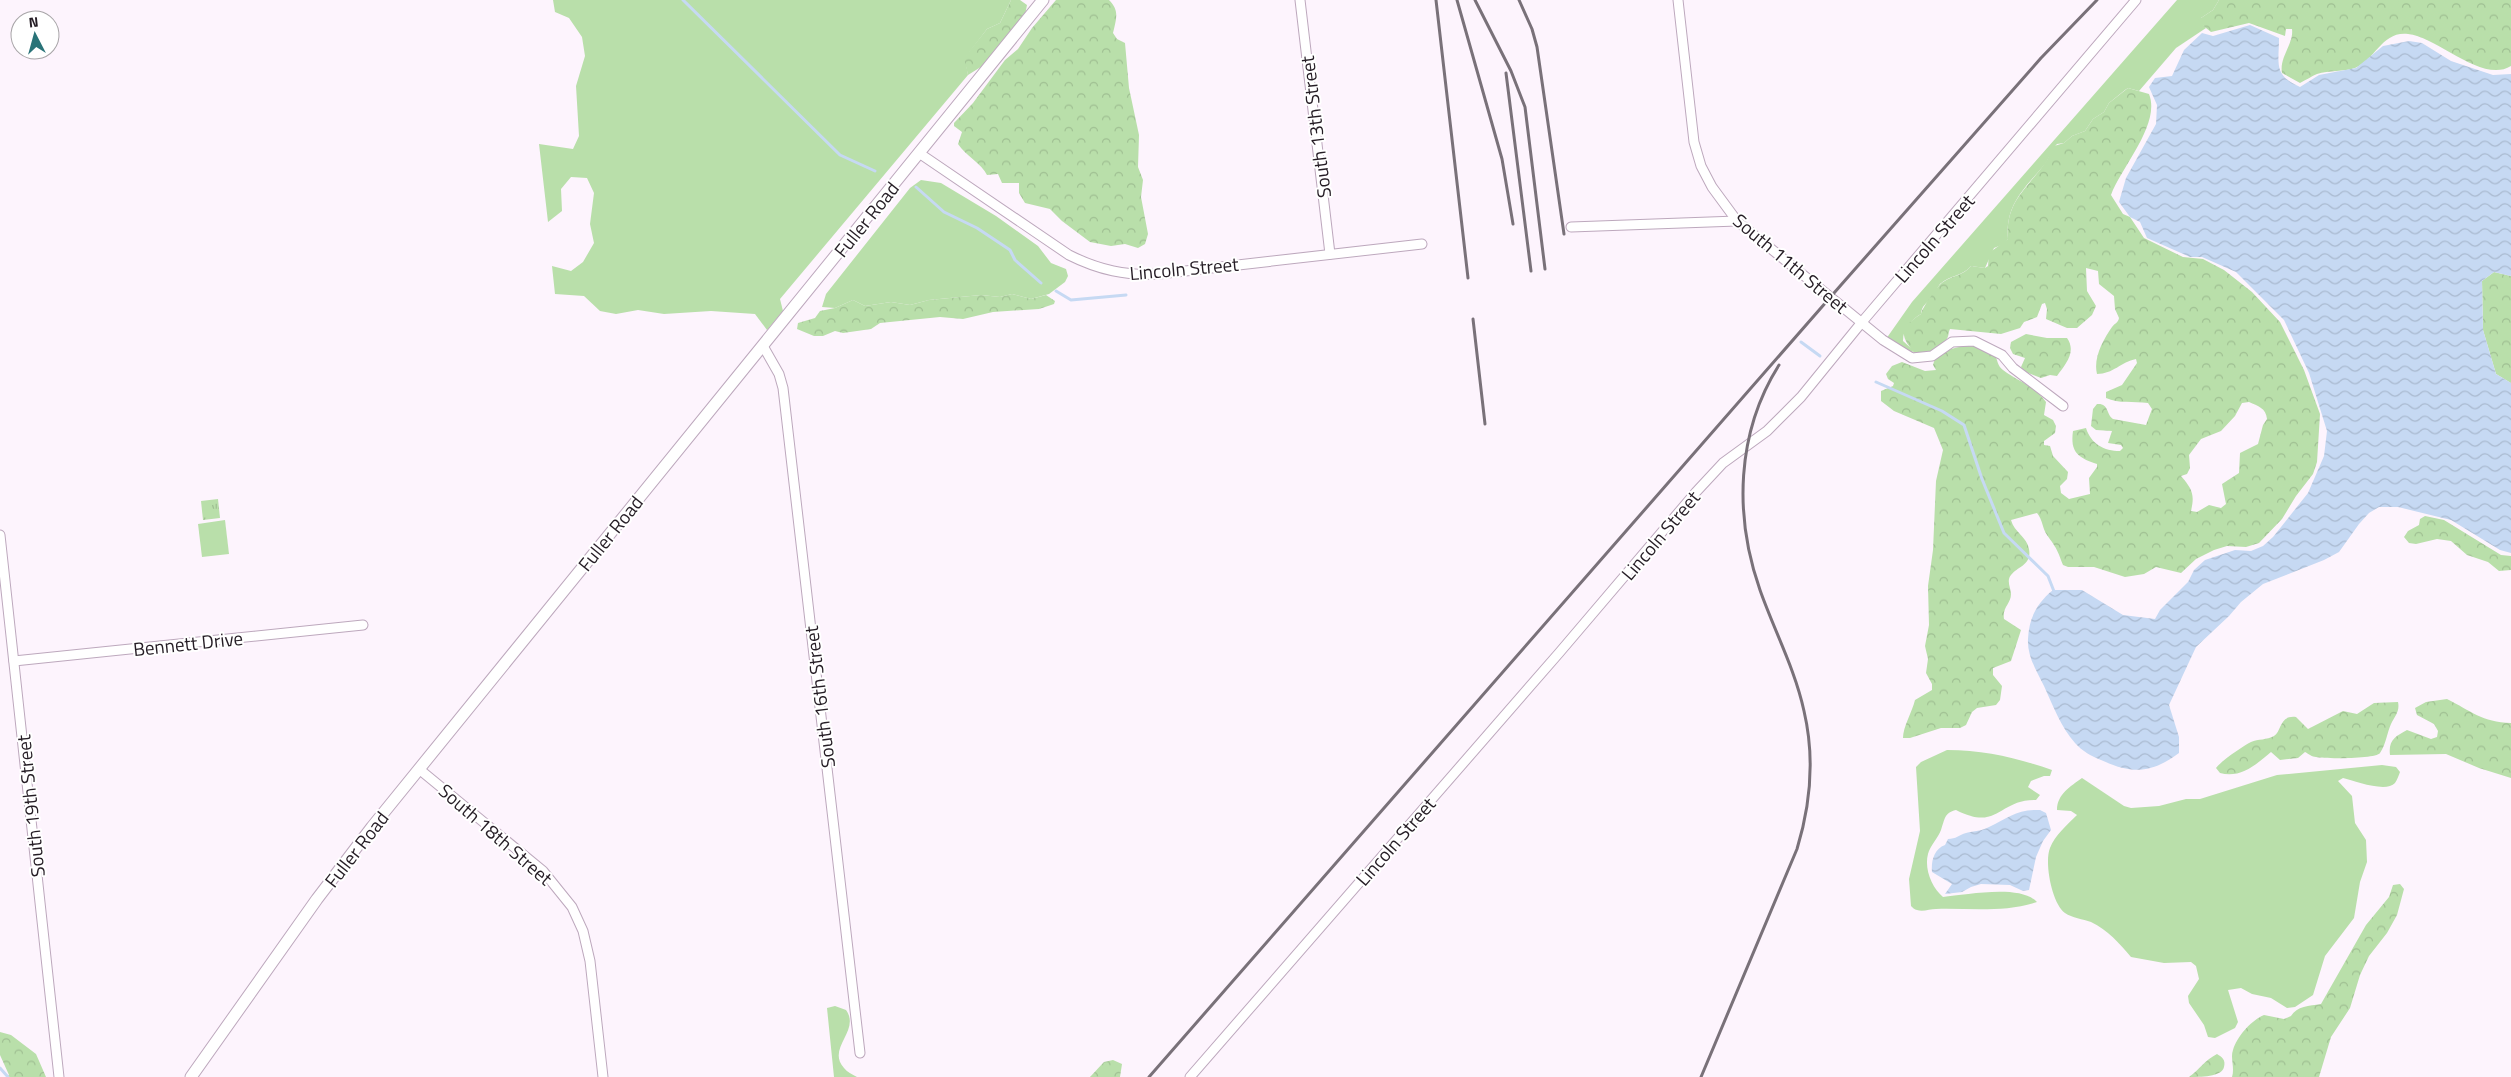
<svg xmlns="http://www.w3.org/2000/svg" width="2511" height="1077" font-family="'Titillium Web',sans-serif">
<defs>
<pattern id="forest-crowns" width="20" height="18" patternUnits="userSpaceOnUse" patternTransform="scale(1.25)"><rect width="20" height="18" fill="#b9dfaa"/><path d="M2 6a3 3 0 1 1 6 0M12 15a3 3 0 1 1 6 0" fill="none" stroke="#9fbf92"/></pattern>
<pattern id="park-tufts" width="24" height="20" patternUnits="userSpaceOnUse" patternTransform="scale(1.25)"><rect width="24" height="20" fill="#b9dfaa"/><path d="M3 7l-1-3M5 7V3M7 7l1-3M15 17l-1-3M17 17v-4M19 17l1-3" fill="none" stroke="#9fbf92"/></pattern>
<pattern id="water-waves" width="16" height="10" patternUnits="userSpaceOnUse" patternTransform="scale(1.25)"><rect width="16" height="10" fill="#c6d9f3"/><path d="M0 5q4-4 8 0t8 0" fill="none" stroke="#aabad0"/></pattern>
</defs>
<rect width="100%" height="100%" fill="#fdf4fd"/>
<!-- grass -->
<g fill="#b9dfaa">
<polygon points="553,0 1011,0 1000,23 987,29 965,58 968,75 780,299 783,311 767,330 755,314 711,311 664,314 638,310 616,314 600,311 584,296 555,294 552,266 571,271 583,262 594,243 590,224 594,193 587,178 571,177 561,189 562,211 548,222 539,144 573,149 579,136 576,86 585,56 582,37 569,18 555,12"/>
<path d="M2177 0H2219L2213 10 2201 18 2202 24 2206 28 2176 48 2139 91 2128 88 2125 90 2109 103 2104 112 2093 119 2085 131 2072 136 2064 143 2057 144C2051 150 2050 157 2045 164 2025 188 2005 204 2008 239L2004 244 1994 248 1985 268 1971 266C1963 276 1950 275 1940 284 1937 288 1935 294 1932 298 1926 304 1922 305 1921 314 1911 320 1903 328 1903 341L1913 350 1912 354 1886 339 1912 302Z"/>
<polygon points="921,180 941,183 996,216 1038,246 1051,263 1066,269 1068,276 1065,282 1049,294 1031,299 1012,294 1000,297 981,295 929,300 910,305 891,302 865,306 853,300 835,308 822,307 826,294 910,188"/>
<polygon points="225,520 229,554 202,557 198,524"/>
<path d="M1947 750C1985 750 2017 758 2052 770L2050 776H2044L2031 781 2028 787 2040 795 2036 800C1998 799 1999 832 1956 810 1944 813 1945 819 1941 830 1938 838 1930 846 1928 854 1924 869 1932 888 1943 897 1966 895 2020 884 2037 902 2004 913 1969 908 1936 909 1930 909 1923 912 1917 910 1915 910 1912 907 1911 906L1909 879 1920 831 1916 767 1921 762Z"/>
<path d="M2382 765 2396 767 2400 772C2399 775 2397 780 2395 783 2386 793 2355 781 2343 778L2338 781 2352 796 2355 823 2366 840 2367 862 2360 882 2354 918 2325 956 2313 995 2295 1007 2287 1008 2271 998 2252 994 2241 988 2228 990 2238 1022 2235 1028 2215 1038 2208 1037 2204 1025 2189 1003 2188 996 2199 979 2196 966 2191 962 2164 963 2131 957C2119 943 2108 930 2091 922 2083 919 2072 918 2065 913 2052 904 2044 862 2050 848 2055 835 2067 825 2077 815L2071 811 2057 810C2057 794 2071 786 2082 778L2124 806 2131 808 2159 806 2186 799H2200L2277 775Z"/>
<path d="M835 1006 846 1010C861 1031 826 1048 844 1068 847 1072 852 1074 857 1077H834L827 1008Z"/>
</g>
<!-- forest -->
<g fill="url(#forest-crowns)" fill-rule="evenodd">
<polygon points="1011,0 1020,0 1027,5 1025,15 984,65 968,75 964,58 987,29 1000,23"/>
<path d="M1056 0H1109C1120 11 1116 19 1113 33L1117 39 1125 43 1129 88 1139 135 1138 167 1143 180 1141 197 1148 234 1145 244 1138 248 1125 244 1111 246 1090 242 1062 221 1050 209 1025 203 1019 193V183H1002L998 174 987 175C982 164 965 155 958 144L962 132 954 126V123L973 103 1005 60 1018 49 1032 28Z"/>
<path d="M2219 0H2511V66C2482 84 2438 37 2408 34 2382 31 2376 59 2355 68 2344 72 2329 70 2317 74 2312 76 2306 80 2300 83L2282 73C2279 57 2294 44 2292 29H2286L2285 36 2249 23 2211 32 2201 24V18L2213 10Z"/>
<path d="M2128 88 2149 94C2161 124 2122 166 2111 195L2123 214 2130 217 2144 238 2183 257 2203 259 2224 270 2252 292 2280 322 2304 370 2320 414 2317 462 2313 474 2296 496 2282 519 2259 543 2246 547 2227 546 2214 550 2196 559 2181 573 2156 567 2144 574 2125 577 2094 567H2068L2063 565C2057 549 2057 549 2047 535 2042 528 2043 520 2037 513L2011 520C2014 532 2027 537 2029 549 2032 565 2018 566 2011 575 2006 581 2011 588 2011 594 2011 604 2002 607 2004 619L2021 630 2011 661 1993 668V675L2002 686 2000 700 1996 705 1977 708 1972 712 1966 725 1960 728H1941L1910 738H1903C1903 727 1912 712 1915 700L1932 690V684L1926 673 1928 659 1925 646 1929 625 1928 586 1933 550 1936 481 1943 450 1934 428 1894 411 1881 401V391L1893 386 1894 383 1888 379 1886 374 1892 366 1902 362 1925 371 1936 370 1933 365 1936 355C1951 348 1978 339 1994 354 1998 359 1997 366 2003 370 2019 382 2034 385 2046 402L2044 415 2053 420 2056 426 2055 433 2044 441V445L2050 446 2053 456 2068 472 2067 479 2060 486 2061 493 2069 499 2090 494 2089 478 2097 467V464C2078 458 2070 452 2073 431L2086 428C2091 444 2104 451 2120 451L2123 448 2121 445 2108 443 2112 431 2096 430 2091 426 2093 409 2097 404C2109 403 2106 414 2113 419L2146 425 2152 409 2148 403C2133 401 2119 404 2106 398V392L2122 385 2137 363 2136 359C2121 362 2113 374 2097 374 2093 358 2103 340 2112 327 2115 323 2118 323 2119 318L2115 309 2114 296 2099 284 2098 271 2086 268 2087 291 2096 306 2092 315 2077 328H2067L2046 319 2047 309 2045 303 2042 304 2037 317 2024 322 2020 328 2001 334 1950 329C1948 333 1949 337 1946 340 1939 350 1927 353 1916 355 1901 337 1897 329 1921 314 1922 308 1938 285 1943 282 1953 275 1963 276 1971 266L1985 268 1988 266 1989 253 2008 239C2005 202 2026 190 2045 163 2049 158 2050 151 2054 146L2064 143 2072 136 2085 131 2093 119 2104 112 2109 103ZM2249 402C2258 406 2266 408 2267 419L2263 425 2258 444 2240 453 2239 473 2222 484 2226 504 2221 508 2209 505 2197 512 2191 511C2195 494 2192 489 2181 476L2187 474 2190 468 2189 455 2201 439 2221 431 2235 416 2242 403Z"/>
<polygon points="2494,272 2511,276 2511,383 2496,374 2483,330 2482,281"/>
<polygon points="1012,294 1031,299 1046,295 1055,301 1054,304 1039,309 993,312 963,319 940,317 880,323 871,329 843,333 835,331 823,336 814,336 797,329 798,323 815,318 820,311 835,308 853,300 865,306 891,302 910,305 929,300 981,295 1000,297"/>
<path d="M2026 334 2047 338H2067C2077 352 2065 365 2057 376L2050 375 2041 378 2023 371 2021 367 2025 358 2013 354 2010 348 2011 342Z"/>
<polygon points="2425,516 2444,520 2501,555 2511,556 2511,570 2499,571 2488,562 2467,555 2451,541 2437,539 2416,544 2409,543 2404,537 2408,531 2419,525 2420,519"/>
<path d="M2447 699C2471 711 2482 722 2511 723V778L2479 768 2446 754 2390 755C2388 740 2396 736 2407 730L2431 739 2437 737 2438 731 2434 724 2417 715 2415 708 2426 702Z"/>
<path d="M2398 702C2400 711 2395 716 2391 724 2387 733 2386 744 2380 753 2376 759 2324 759 2316 757 2312 757 2309 754 2305 752L2298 758 2280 760 2271 752C2257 764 2240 779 2220 773L2216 768C2221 761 2243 746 2251 742 2258 739 2267 740 2274 736 2282 731 2279 715 2296 717L2308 729 2343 711 2357 714 2374 703Z"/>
<path d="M2400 884 2404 889 2397 915 2387 933 2369 956 2360 975 2350 1008 2331 1037 2319 1077H2232C2235 1068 2230 1058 2233 1050 2237 1036 2252 1020 2264 1015L2284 1019 2291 1016C2297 1006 2309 1006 2321 1004L2366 925 2389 897 2393 885Z"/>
<polygon points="0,1032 11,1035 36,1054 46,1077 6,1077 9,1075 0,1055"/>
<path d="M2217 1054C2222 1057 2226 1060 2224 1067 2222 1077 2200 1077 2189 1077 2200 1069 2205 1060 2217 1054Z"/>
<polygon points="1113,1060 1122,1064 1120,1077 1090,1077 1104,1062"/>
</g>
<!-- park -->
<polygon fill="url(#park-tufts)" points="218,499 220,518 203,520 201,501"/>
<!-- water -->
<g fill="url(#water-waves)">
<path d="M2250 25 2279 38C2279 64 2273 75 2300 87L2319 75 2356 68 2383 46 2409 41 2422 43 2451 61 2493 75 2511 74V276L2494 272 2482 281 2483 330 2496 374 2511 383V553L2500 550 2451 520 2398 507H2379L2369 513 2359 524 2339 552 2324 560 2263 584 2241 602 2229 616 2196 647 2169 705 2179 737V753C2151 774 2131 774 2101 760 2091 756 2082 751 2075 743 2061 727 2053 706 2044 686 2037 672 2027 656 2028 639 2029 618 2037 603 2053 590H2082L2123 615 2155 619 2160 610 2188 582 2194 570 2205 560 2235 550 2251 551 2263 546 2273 537 2308 493 2324 456 2327 431 2309 373 2284 320 2236 272 2202 257H2190L2147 238 2140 222 2130 217 2119 202 2126 178 2156 124 2157 105 2149 87 2155 78 2172 76 2184 50 2202 33 2213 36Z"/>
<path d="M2040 810 2046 813 2051 830 2043 841 2036 857 2029 890 2023 891 2010 885 1981 884 1971 887 1962 892 1945 894 1952 884 1932 872C1931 861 1934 849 1945 845L1948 839C1956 839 1959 835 1966 833 1974 831 1982 831 1989 827 2008 818 2017 809 2040 810Z"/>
</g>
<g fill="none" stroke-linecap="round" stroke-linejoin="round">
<!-- stream -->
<g stroke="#c6d9f3" stroke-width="3">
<polyline points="683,0 840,155 875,171"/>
<polyline points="916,187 944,212 977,228 1010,250 1015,260 1041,283"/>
<polyline points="1056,291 1071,300 1126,295"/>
<polyline points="1801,342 1820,356"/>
<polyline points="1876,382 1942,411 1964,425 1982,479 2004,533 2048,576 2055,594"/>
<polyline points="0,1068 8,1077"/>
</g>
<!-- minor casing -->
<g stroke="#bda8bd" stroke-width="11">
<g id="minor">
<polyline points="1300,0 1330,254"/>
<polyline points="1678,0 1694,142 1701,166 1712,187 1737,221 1883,340 1912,358 1932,356 1952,342 1974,341 2002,355 2013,368 2063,406"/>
<path d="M919 153 1069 255C1099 270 1126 276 1159 274L1422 244"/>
<polyline points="1571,227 1737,221"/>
<polyline points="763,346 779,374 783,388 860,1053"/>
<polyline points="0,535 59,1077"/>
<polyline points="14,661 363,625"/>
<polyline points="419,769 543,871 572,907 583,931 590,961 603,1077"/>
<polyline points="1190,1077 1559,653 1696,492 1723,463 1767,431 1801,397 1862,322 2136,0"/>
</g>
</g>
<!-- tertiary casing -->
<g stroke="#bda8bd" stroke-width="13">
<polyline id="tertiary" points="191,1077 317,899 372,827 1043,0"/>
</g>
<!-- minor -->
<use href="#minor" stroke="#fff" stroke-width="9"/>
<!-- tertiary -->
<use href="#tertiary" stroke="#fff" stroke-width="11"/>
<!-- rail -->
<g stroke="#797179" stroke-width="3">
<polyline points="1436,0 1468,278"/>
<polyline points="1457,0 1502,159 1513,224"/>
<polyline points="1475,0 1511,71 1525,107 1545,269"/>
<polyline points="1519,0 1532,29 1537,47 1564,234"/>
<polyline points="1506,73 1531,271"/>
<polyline points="1473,319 1485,424"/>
<polyline points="1149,1077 1841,285 2041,58 2097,0"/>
<path d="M1701 1077 1797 849C1811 803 1815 758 1804 711 1795 669 1774 630 1760 590 1734 516 1736 433 1779 365"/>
</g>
</g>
<g text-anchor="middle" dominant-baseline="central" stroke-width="4" stroke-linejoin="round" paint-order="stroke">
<!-- street labels -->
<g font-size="19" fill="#251d25" stroke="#fff">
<text transform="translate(1315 127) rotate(-97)">South 13th Street</text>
<text transform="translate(866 219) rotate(-51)">Fuller Road</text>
<text transform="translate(1934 238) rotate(-49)">Lincoln Street</text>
<text transform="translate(1791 263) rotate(40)">South 11th Street</text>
<text transform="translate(1184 268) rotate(-5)">Lincoln Street</text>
<text transform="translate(610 533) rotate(-51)">Fuller Road</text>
<text transform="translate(1660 535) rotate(-50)">Lincoln Street</text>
<text transform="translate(188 643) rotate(-6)">Bennett Drive</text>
<text transform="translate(819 697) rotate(-97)">South 16th Street</text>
<text transform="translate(30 806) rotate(-96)">South 19th Street</text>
<text transform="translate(496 834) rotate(41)">South 18th Street</text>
<text transform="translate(1395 841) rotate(-49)">Lincoln Street</text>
<text transform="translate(356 849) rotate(-52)">Fuller Road</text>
</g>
</g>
<!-- north arrow -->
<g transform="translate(35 35) rotate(354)"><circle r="24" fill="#ffffff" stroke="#a8a5a8"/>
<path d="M0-4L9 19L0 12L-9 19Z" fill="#297378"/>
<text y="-8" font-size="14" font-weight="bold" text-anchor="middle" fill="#251d25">N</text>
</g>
</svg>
